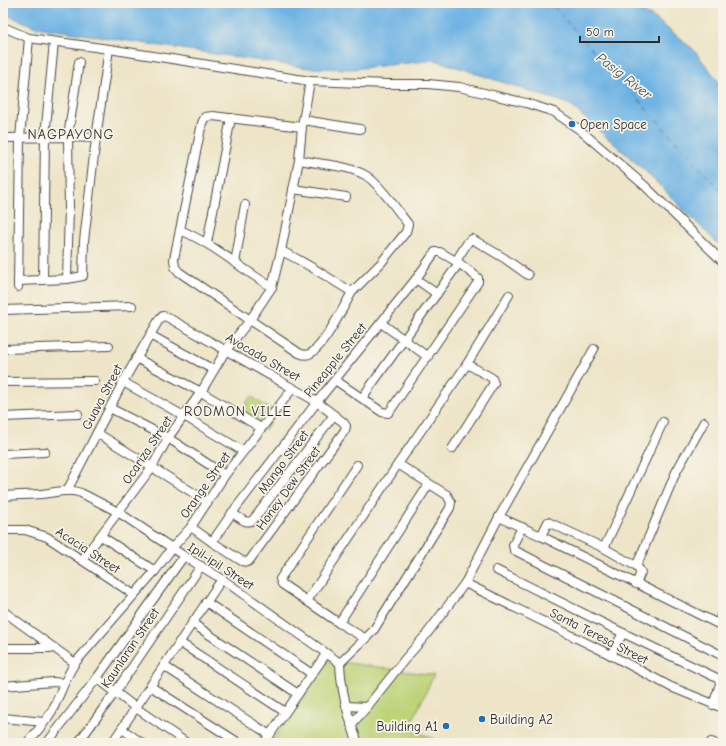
<svg xmlns="http://www.w3.org/2000/svg" width="726" height="746" font-family="'Comic Neue',sans-serif">
<rect width="100%" height="100%" fill="#f7f3e8"/>
<filter id="ink" filterUnits="userSpaceOnUse"><feTurbulence type="fractalNoise" baseFrequency=".025" numOctaves="2"/><feDisplacementMap in="SourceGraphic" scale="8" xChannelSelector="R" yChannelSelector="G"/><feConvolveMatrix kernelMatrix="1 2 1 2 8 2 1 2 1" color-interpolation-filters="sRGB"/></filter>
<filter id="wash" filterUnits="userSpaceOnUse"><feTurbulence type="fractalNoise" baseFrequency=".012" numOctaves="4" result="noise"/><feDisplacementMap in="SourceGraphic" scale="16" xChannelSelector="R" yChannelSelector="G"/><feGaussianBlur stdDeviation="0.9" result="paint"/><feColorMatrix in="noise" values="0 0 0 0 0 0 0 0 0 0 0 0 0 0 0 0 0 1.4 0 .05"/><feComposite in="paint" operator="in"/></filter>
<g filter="url(#wash)">
<rect width="100%" height="100%" fill="#eee5c8"/>
<!-- green -->
<g fill="#bdd378" stroke="#747f52">
<polygon points="251,396 276,413 265,430 240,413"/>
<polygon points="328,660 434,675 409,728 443,743 271,743"/>
</g>
<!-- water -->
<polygon fill="#6eb3e4" stroke="#4c6f88" points="3,3 625,3 653,17 693,49 719,82 716,90 723,98 723,249 644,170 569,104 435,60 352,69 308,68 36,27 3,13"/>
<g fill="none" stroke-linecap="round" stroke-linejoin="round">
<!-- ferry -->
<polyline stroke="#3f5462" stroke-width="1" stroke-dasharray="5 4" stroke-linecap="butt" points="546,3 551,4 723,193"/>
</g>
</g>
<g filter="url(#ink)">
<g fill="none" stroke-linecap="round" stroke-linejoin="round">
<!-- minor casing -->
<g stroke="#484743" stroke-width="10">
<g id="minor">
<polyline points="3,27 29,38 109,49 310,81 388,84 428,84 459,87 526,103 554,112 580,130 645,186 723,262"/>
<polyline points="303,120 360,129"/>
<path d="M302 127 213 116 205 117 202 123 174 259 175 267 179 272 299 353C303 355 307 356 311 353 324 346 344 306 352 292"/>
<polyline points="3,138 68,137 96,138"/>
<polyline points="293,189 346,197"/>
<path d="M180 230C214 244 241 269 272 287"/>
<polyline points="207,243 231,118"/>
<path d="M281 251C306 262 328 278 352 292L381 263 406 232 408 224C397 210 379 183 365 175 347 165 319 164 299 160"/>
<polyline points="456,261 468,242 472,239 504,258 528,275"/>
<polyline points="235,263 245,205"/>
<polyline points="67,279 83,276 84,241 96,138 109,49"/>
<polyline points="416,279 437,294"/>
<polyline points="43,280 45,137 54,42"/>
<polyline points="18,281 67,279 69,209 68,137 79,62"/>
<polyline points="18,287 20,138 29,38"/>
<polyline points="3,310 132,306"/>
<polyline points="381,323 428,357"/>
<polyline points="150,335 214,370"/>
<polyline points="3,349 109,346"/>
<polyline points="136,358 201,392 261,428"/>
<polyline points="3,382 95,381"/>
<polyline points="123,382 184,416 243,451"/>
<polyline points="362,398 459,263"/>
<polyline points="110,408 168,438 225,475"/>
<polyline points="3,417 78,414"/>
<polyline points="97,433 208,502"/>
<polyline points="452,449 494,383 492,378 467,364"/>
<polyline points="3,454 45,452"/>
<polyline points="357,465 280,579 282,584 339,623 366,639"/>
<polyline points="67,491 123,382 160,318 163,316 167,317 317,402 343,422 346,426 345,430 249,561 247,562 242,561 212,542 191,527"/>
<path d="M3 496C16 495 28 495 41 494 54 493 69 488 81 493L118 512 184 556 222 579 340 663"/>
<path d="M232 513C239 517 246 525 253 520L334 415"/>
<polyline points="499,517 541,536 718,624 723,611"/>
<polyline points="522,527 513,545 514,550 723,656"/>
<polyline points="3,530 25,530 47,537 133,594"/>
<polyline points="101,536 155,571"/>
<polyline points="541,536 548,522 604,548 632,564 636,565 639,560 676,472 704,422"/>
<polyline points="212,542 232,513 317,402 416,279 435,252 440,252 459,263 478,278 478,282 390,411 388,413 382,412 335,380"/>
<polyline points="604,548 663,422"/>
<polyline points="82,560 152,467 168,438 201,392 226,350 250,320 272,287 281,251 299,160 302,127 310,81"/>
<polyline points="496,570 623,633 717,678 719,680 720,684 713,705"/>
<polyline points="465,583 611,655 671,687 723,708"/>
<polyline points="636,584 641,572 636,565"/>
<polyline points="307,601 398,464 467,364 509,295"/>
<polyline points="206,602 312,674"/>
<polyline points="3,611 75,663"/>
<polyline points="192,623 298,694"/>
<polyline points="339,623 429,484"/>
<polyline points="179,642 285,712"/>
<polyline points="3,648 54,648"/>
<polyline points="611,655 623,633"/>
<polyline points="340,663 373,631 450,508 451,502 447,495 398,464"/>
<path d="M340 663C341 690 348 717 358 743"/>
<polyline points="164,666 270,735"/>
<polyline points="97,678 136,708 187,743"/>
<polyline points="3,686 53,682 64,683"/>
<polyline points="150,686 239,743"/>
<polyline points="346,706 367,707"/>
<polyline points="3,718 44,722"/>
<polyline points="351,725 367,707 405,659 426,635 465,583 499,517 594,349"/>
<polyline points="122,729 142,743"/>
<polyline points="711,742 714,743"/>
<path d="M27 743C36 733 45 722 52 711 60 695 65 678 75 663L155 571 172 548 191 527 225 475 293 388"/>
<polyline points="47,743 97,678 184,556"/>
<polyline points="78,743 116,691 201,566"/>
<polyline points="112,743 222,579"/>
<polyline points="264,743 326,654"/>
</g>
</g>
<!-- minor -->
<use href="#minor" stroke="#fff" stroke-width="8"/>
</g>
</g>
<!-- markers -->
<g fill="#1f6fb2" stroke="#f7f3e8" stroke-width="1.5">
<circle cx="572" cy="124" r="4"/>
<circle cx="482" cy="719" r="4"/>
<circle cx="446" cy="726" r="4"/>
</g>
<g text-anchor="middle" dominant-baseline="central" stroke-width="3.5" stroke-linejoin="round" paint-order="stroke">
<!-- poi labels -->
<g font-size="13" fill="#2b2b2b" stroke="#f7f3e8" text-anchor="start">
<text x="580" y="124">Open Space</text>
<text x="490" y="719">Building A2</text>
<text x="438" y="726" text-anchor="end">Building A1</text>
</g>
<!-- street labels -->
<g font-size="13" fill="#2b2b2b" stroke="#f7f3e8">
<text transform="translate(263 357) rotate(30)">Avocado Street</text>
<text transform="translate(335 360) rotate(-51)">Pineapple Street</text>
<text transform="translate(102 397) rotate(-62)">Guava Street</text>
<text transform="translate(147 450) rotate(-56)">Ocariza Street</text>
<text transform="translate(283 462) rotate(-53)">Mango Street</text>
<text transform="translate(205 485) rotate(-55)">Orange Street</text>
<text transform="translate(288 488) rotate(-54)">Honey Dew Street</text>
<text transform="translate(88 550) rotate(33)">Acacia Street</text>
<text transform="translate(221 566) rotate(33)">Ipil-ipil Street</text>
<text transform="translate(599 636) rotate(27)">Santa Teresa Street</text>
<text transform="translate(130 648) rotate(-56)">Kaunlaran Street</text>
</g>
<!-- water labels -->
<g font-size="14" font-style="italic" fill="#3f5462" stroke="#f7f3e8">
<text transform="translate(624 76) rotate(38)">Pasig River</text>
</g>
<!-- neighbourhood labels -->
<g font-size="14" letter-spacing="1" fill="#2b2b2b" stroke="#f7f3e8">
<text x="71" y="134">NAGPAYONG</text>
<text x="238" y="411">RODMON VILLE</text>
</g>
</g>
<!-- margin -->
<rect width="726" height="746" fill="none" stroke="#f7f3e8" stroke-width="16"/>
<!-- scale -->
<path d="M580 36v6h79v-6" fill="none" stroke="#2b2b2b" stroke-width="2"/>
<text x="586" y="36" font-size="12" fill="#2b2b2b" stroke="#f7f3e8" stroke-width="3" paint-order="stroke">50 m</text>
</svg>
